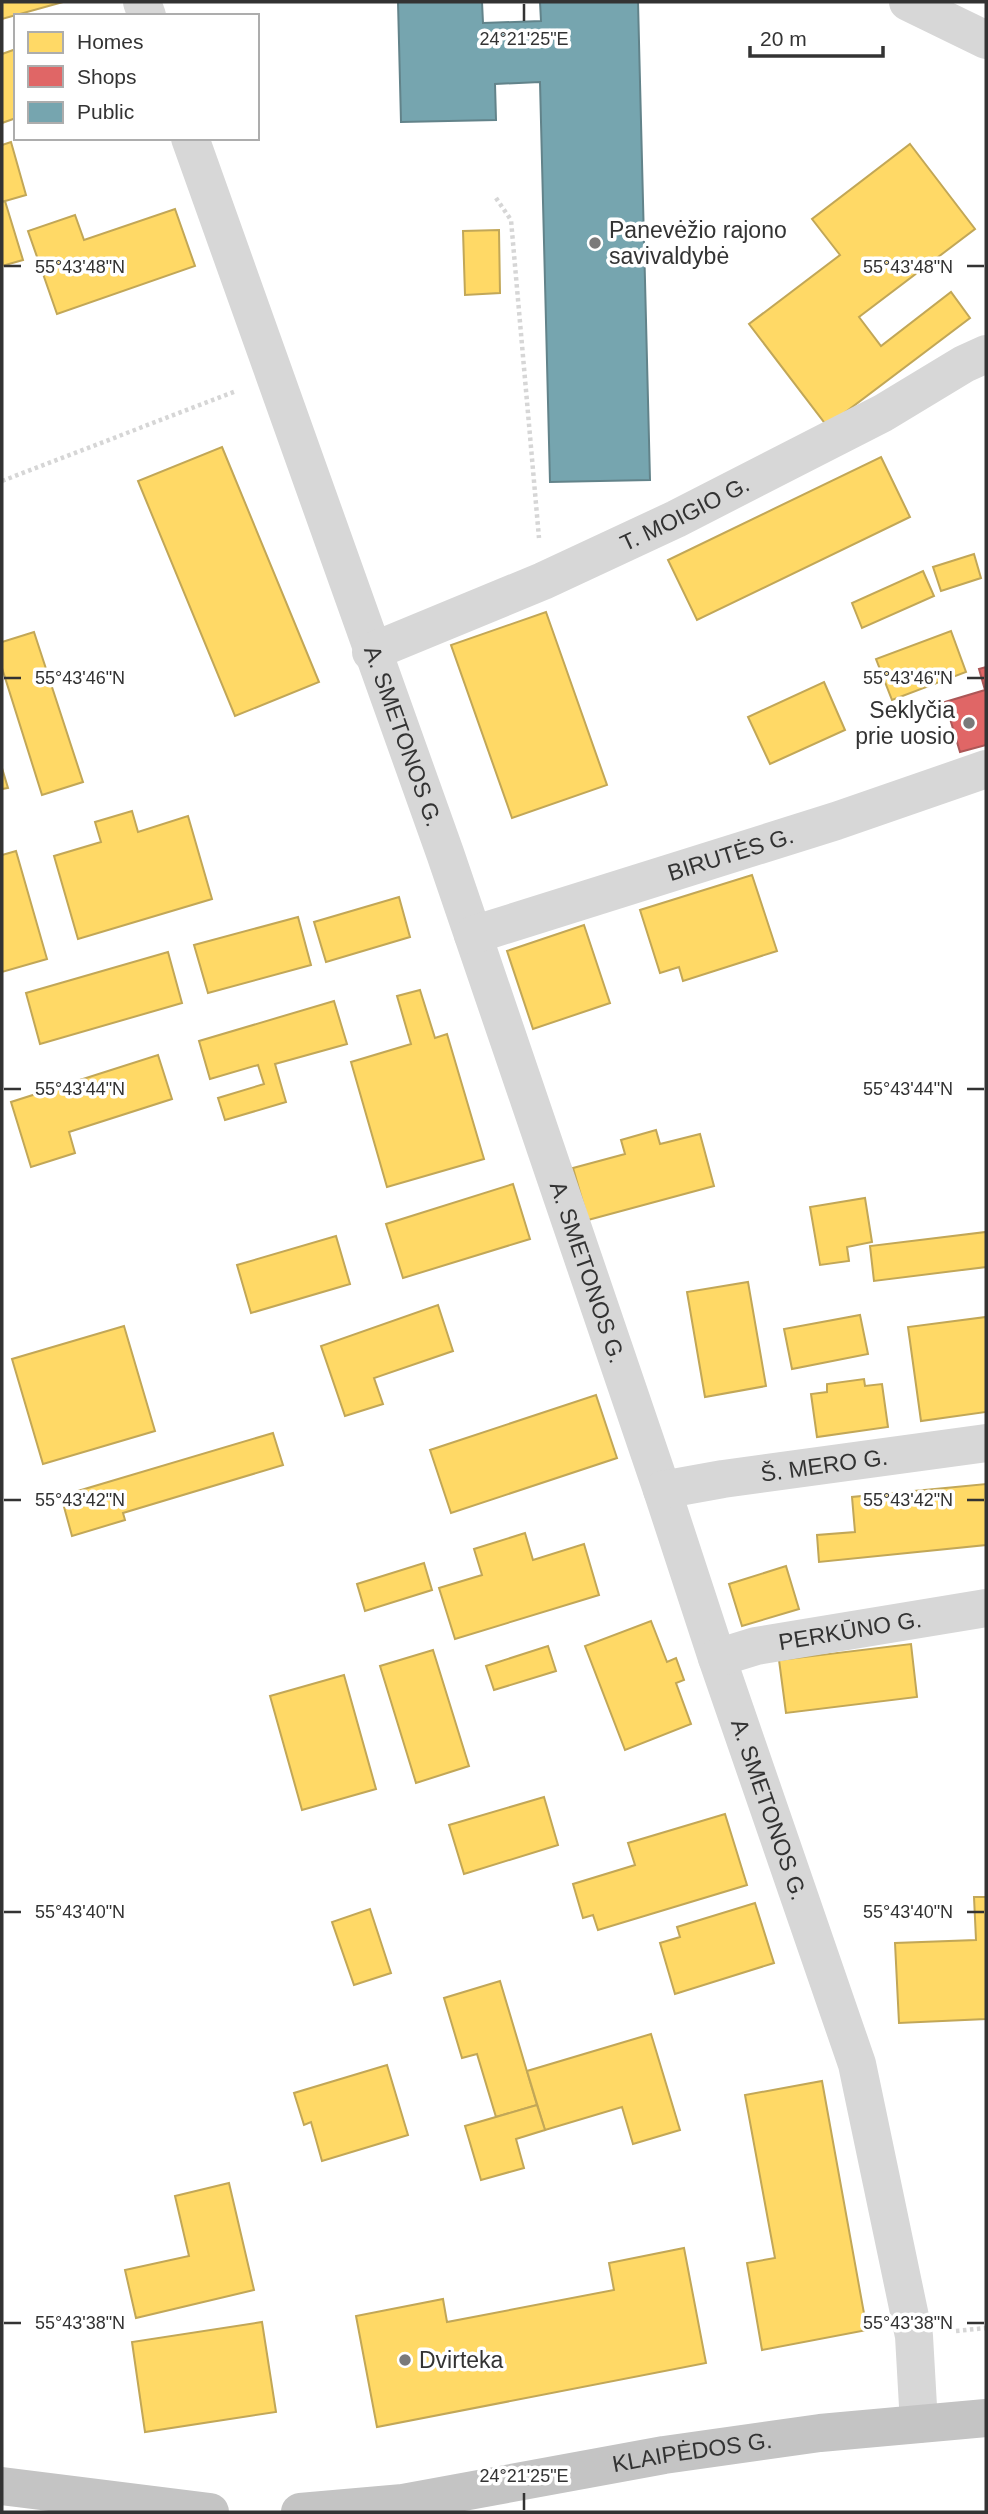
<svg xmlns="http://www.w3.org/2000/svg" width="988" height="2514" font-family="Arial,sans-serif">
<rect width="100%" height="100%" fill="#fff"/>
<!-- homes -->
<g fill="#ffd966" stroke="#c2a757" stroke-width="2">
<polygon points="2,2 63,2 2,19"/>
<polygon points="16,49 16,118 2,123 2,54"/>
<polygon points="11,142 26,195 2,202 2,145"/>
<polygon points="910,144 975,229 859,317 881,346 951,292 970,318 827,426 749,324 840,255 812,219"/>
<polygon points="5,201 23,260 2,266 2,202"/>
<polygon points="175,209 195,266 57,314 28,231 75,215 84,240"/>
<polygon points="499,230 500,293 465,295 463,231"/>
<polygon points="222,447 319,682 235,716 138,481"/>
<polygon points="881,457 910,517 697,620 668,560"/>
<polygon points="974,554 981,578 941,591 933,567"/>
<polygon points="923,571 934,596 862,628 852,603"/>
<polygon points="546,612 607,785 512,818 451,645"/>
<polygon points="951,631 966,672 892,700 876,659"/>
<polygon points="34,632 83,782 42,795 2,668 2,642"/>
<polygon points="824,682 845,730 770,764 748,717"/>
<polygon points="2,768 8,788 2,789"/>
<polygon points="132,811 138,832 188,816 212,899 78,939 54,856 101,842 95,822"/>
<polygon points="16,851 47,959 2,972 2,855"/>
<polygon points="752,875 777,951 683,981 679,967 660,973 640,910"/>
<polygon points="399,897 410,937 326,962 314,922"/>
<polygon points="298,917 311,965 208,993 194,945"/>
<polygon points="584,925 610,1003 533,1029 507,951"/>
<polygon points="168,952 182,1003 40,1044 26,993"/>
<polygon points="420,990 435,1038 447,1034 484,1159 387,1187 351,1062 411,1044 397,996"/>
<polygon points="334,1001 347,1044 275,1064 286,1102 225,1120 218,1098 264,1084 258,1065 210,1079 199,1041"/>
<polygon points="158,1055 172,1099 69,1132 75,1153 31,1167 11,1102"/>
<polygon points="656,1130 660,1144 700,1134 714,1186 588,1220 573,1168 625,1154 621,1140"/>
<polygon points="513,1184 530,1239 403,1278 386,1224"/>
<polygon points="865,1198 872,1242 847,1247 849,1261 820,1265 810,1207"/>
<polygon points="986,1232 986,1267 874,1281 870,1246"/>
<polygon points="336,1236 350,1284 251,1313 237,1265"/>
<polygon points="748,1282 766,1386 705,1397 687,1292"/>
<polygon points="438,1305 453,1351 374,1378 383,1404 345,1416 321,1346"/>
<polygon points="860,1315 868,1354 792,1369 784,1329"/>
<polygon points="986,1317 986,1412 921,1421 908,1327"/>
<polygon points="124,1326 155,1431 43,1464 12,1359"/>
<polygon points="864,1379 865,1386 882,1384 888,1427 817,1437 811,1394 827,1392 827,1384"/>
<polygon points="596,1395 617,1458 451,1513 430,1450"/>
<polygon points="273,1433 283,1465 123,1513 125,1520 72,1536 61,1496"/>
<polygon points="986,1484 986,1545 819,1562 817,1535 855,1532 852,1497"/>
<polygon points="525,1533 533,1560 584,1544 599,1595 455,1639 439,1588 482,1575 474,1549"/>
<polygon points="424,1563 432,1590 365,1611 357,1584"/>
<polygon points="786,1566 799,1609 742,1626 729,1584"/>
<polygon points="651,1621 667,1662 676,1658 684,1680 676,1683 691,1724 625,1750 585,1646"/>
<polygon points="911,1644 917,1697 786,1713 779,1660"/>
<polygon points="548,1646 556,1671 494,1690 486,1666"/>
<polygon points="433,1650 469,1766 416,1783 380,1666"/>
<polygon points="344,1675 376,1789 302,1810 270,1696"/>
<polygon points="544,1797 558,1845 464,1874 449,1825"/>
<polygon points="725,1814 747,1885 598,1930 593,1915 583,1918 573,1884 635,1865 628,1843"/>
<polygon points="974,1897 986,1897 986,2019 899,2023 895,1943 976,1940"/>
<polygon points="755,1903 774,1963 675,1994 660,1943 680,1937 677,1927"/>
<polygon points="370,1909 391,1973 354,1985 332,1922"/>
<polygon points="500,1981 537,2105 496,2117 477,2054 462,2058 444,1998"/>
<polygon points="651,2034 680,2130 633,2144 622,2107 545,2130 527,2071"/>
<polygon points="387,2065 408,2135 322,2161 311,2122 304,2125 294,2093"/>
<polygon points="822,2081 867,2330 762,2350 747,2263 775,2258 745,2095"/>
<polygon points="537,2105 545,2130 516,2139 524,2168 481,2180 465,2126"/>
<polygon points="229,2183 254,2290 136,2318 125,2270 189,2256 175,2196"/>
<polygon points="684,2248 706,2363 377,2427 356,2316 443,2299 447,2322 614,2290 609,2263"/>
<polygon points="262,2322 276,2412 145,2432 132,2342"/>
</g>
<!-- shops -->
<polygon fill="#e06666" stroke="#ac5757" stroke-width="2" points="986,667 986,745 960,752 945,702 985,690 979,669"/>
<!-- public -->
<polygon fill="#76a5af" stroke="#62838a" stroke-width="2" points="398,2 482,2 483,23 541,21 540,2 638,2 650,480 550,482 540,82 495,84 496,120 401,122"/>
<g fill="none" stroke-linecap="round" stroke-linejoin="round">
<!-- path -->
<g stroke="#d6d6d6" stroke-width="4.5" stroke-dasharray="3.5 3.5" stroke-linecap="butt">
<polyline points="496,198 511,220 539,538"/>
<polyline points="2,481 236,391"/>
<polyline points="956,2331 986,2328"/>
</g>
<!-- street -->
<g stroke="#d7d7d7" stroke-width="38">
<polyline points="142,2 147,16"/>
<polyline points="908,2 986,40"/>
<path id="s1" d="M190 138 445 853 662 1490 717 1658 857 2064 914 2336 919 2424"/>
<path id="s2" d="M371 652 543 581 676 519 883 413 964 364 986 354"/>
<path id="s3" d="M473 935 836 821 986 769"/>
<path id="s4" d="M662 1490 723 1479 986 1443"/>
<path id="s5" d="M717 1658 756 1646 986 1608"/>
</g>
<!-- highway -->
<g stroke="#c4c4c4" stroke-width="38">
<polyline points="2,2486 210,2512"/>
<path id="s6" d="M300 2512 403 2503 664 2455 820 2433 986 2418"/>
</g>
</g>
<!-- ticks -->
<path fill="none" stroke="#333" stroke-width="2.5" d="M524 4V21M4 266H21M967 266H984M4 678H21M967 678H984M4 1089H21M967 1089H984M4 1500H21M967 1500H984M4 1912H21M967 1912H984M4 2323H21M967 2323H984M524 2493V2510"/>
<!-- markers -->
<g fill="#7a7a7a" stroke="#fff" stroke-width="2.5">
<circle cx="595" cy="243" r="7"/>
<circle cx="969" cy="723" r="7"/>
<circle cx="405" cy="2360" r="7"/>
</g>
<g text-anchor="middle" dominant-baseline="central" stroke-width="7" stroke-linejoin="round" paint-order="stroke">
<!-- poi labels -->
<g font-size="23" fill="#333" stroke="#fff" text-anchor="start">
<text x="609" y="230">Panevėžio rajono<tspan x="609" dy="26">savivaldybė</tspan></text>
<text x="955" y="710" text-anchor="end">Seklyčia<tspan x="955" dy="26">prie uosio</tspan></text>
<text x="419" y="2360">Dvirteka</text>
</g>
<!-- street labels -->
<g font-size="23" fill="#333" stroke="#fff">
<text stroke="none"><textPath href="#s2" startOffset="343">T. MOIGIO G.</textPath></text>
<text stroke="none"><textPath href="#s1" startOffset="635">A. SMETONOS G.</textPath></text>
<text stroke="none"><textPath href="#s3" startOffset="270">BIRUTĖS G.</textPath></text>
<text stroke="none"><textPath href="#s1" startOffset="1202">A. SMETONOS G.</textPath></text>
<text stroke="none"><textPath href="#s4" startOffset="164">Š. MERO G.</textPath></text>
<text stroke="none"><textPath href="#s5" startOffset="136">PERKŪNO G.</textPath></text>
<text stroke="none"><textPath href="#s1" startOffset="1769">A. SMETONOS G.</textPath></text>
<text stroke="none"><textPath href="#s6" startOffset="397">KLAIPĖDOS G.</textPath></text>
</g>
</g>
<g font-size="18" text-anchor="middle" fill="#333" stroke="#fff" stroke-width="7" stroke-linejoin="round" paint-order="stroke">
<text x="524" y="45">24°21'25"E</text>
<text x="80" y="273">55°43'48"N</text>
<text x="908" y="273">55°43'48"N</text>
<text x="80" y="684">55°43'46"N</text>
<text x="908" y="684">55°43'46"N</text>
<text x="80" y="1095">55°43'44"N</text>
<text x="908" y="1095">55°43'44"N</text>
<text x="80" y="1506">55°43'42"N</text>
<text x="908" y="1506">55°43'42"N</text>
<text x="80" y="1918">55°43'40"N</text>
<text x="908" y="1918">55°43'40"N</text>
<text x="80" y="2329">55°43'38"N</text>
<text x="908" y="2329">55°43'38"N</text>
<text x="524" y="2482">24°21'25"E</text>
</g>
<!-- border -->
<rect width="988" height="2514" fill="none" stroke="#333333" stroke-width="7"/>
<!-- legend -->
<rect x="14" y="14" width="245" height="126" fill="#ffffff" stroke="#adadad" stroke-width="2"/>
<rect x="28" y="32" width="35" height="21" fill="#ffd966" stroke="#adadad" stroke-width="2"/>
<text x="77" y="49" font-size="21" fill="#333333">Homes</text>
<rect x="28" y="66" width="35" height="21" fill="#e06666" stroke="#adadad" stroke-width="2"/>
<text x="77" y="84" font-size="21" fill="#333333">Shops</text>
<rect x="28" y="102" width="35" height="21" fill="#76a5af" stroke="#adadad" stroke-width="2"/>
<text x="77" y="119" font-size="21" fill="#333333">Public</text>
<!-- scale -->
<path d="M750 46v10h133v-10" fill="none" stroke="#333333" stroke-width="3.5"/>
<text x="760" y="46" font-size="21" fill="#333333" stroke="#ffffff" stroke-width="5" paint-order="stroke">20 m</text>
</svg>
